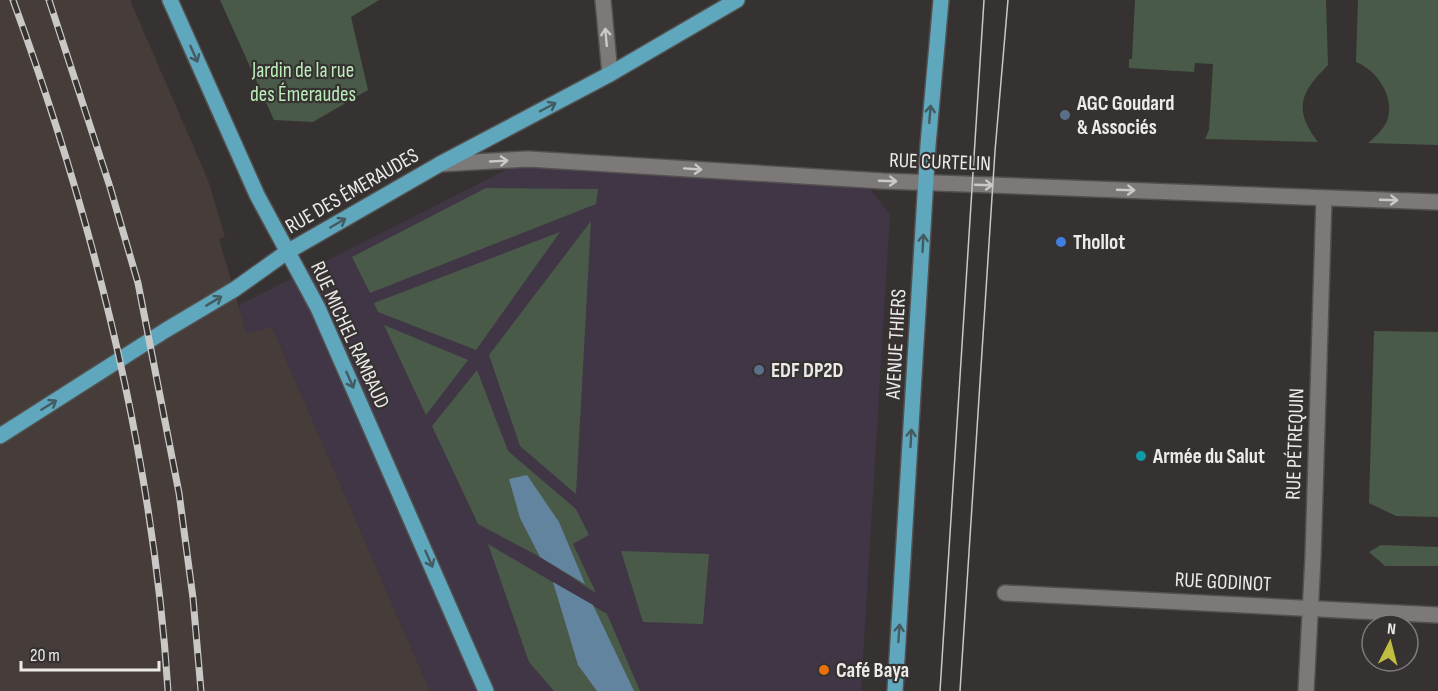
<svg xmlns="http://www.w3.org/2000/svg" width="1438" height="691" font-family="'Sofia Sans Condensed',sans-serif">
<rect width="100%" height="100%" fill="#363231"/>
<!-- commercial -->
<polygon fill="#403646" points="528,159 870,189 890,215 861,691 430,691 272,327 247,335 239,305"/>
<!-- built -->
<polygon fill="#463c39" points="0,0 130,0 208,180 225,237 219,239 247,334 272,327 430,691 0,691"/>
<!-- green -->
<g fill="#4a5a49">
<polygon points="220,0 379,0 351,17 368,90 313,122 274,120"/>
<path d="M1135 0H1326L1328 65C1300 93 1293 109 1318 142L1205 139 1209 130 1213 64 1195 63 1194 72 1129 68V59H1132Z"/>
<path d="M1358 0H1438V145L1368 143C1375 137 1383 130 1387 121 1396 98 1377 70 1356 62Z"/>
<polygon points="486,188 598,189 596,204 370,293 352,257"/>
<polygon points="591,221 576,494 520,446 489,355"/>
<polygon points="560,232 476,350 378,312 374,303"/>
<polygon points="384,325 468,360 426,415"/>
<polygon points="1374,331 1438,332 1438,517 1396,516 1369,503"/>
<polygon points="477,370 508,451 576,509 589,535 573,544 596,593 540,557 478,524 432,426"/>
<polygon points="488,544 607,614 640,691 554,691 529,662"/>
<polygon points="1381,545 1438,547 1438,566 1385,566 1369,552"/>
<polygon points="621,551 709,554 703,624 643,622"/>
</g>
<!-- water -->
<g fill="#63849f">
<polygon points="527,475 559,522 585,584 540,557 520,518 509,479"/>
<polygon points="553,582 593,605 634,691 597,691 578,665"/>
</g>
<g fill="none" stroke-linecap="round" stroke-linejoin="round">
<!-- minor casing -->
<g stroke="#53504f" stroke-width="18">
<g id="minor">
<polyline points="603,0 610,74"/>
<polyline points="440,164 528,159 883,181 1438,202"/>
<polyline points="1005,593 1438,615"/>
<polyline points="1306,691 1313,557 1324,198"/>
</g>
</g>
<!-- major casing -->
<g stroke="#53504f" stroke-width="18">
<g id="major">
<polyline points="170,0 257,195 318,308 486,691"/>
<polyline points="0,436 166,330 235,289 287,252 440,164 610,74 737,0"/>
<polyline points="895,691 928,145 941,0"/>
</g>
</g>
<!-- minor -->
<use href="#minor" stroke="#7d7978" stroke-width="15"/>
<!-- major -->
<use href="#major" stroke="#5ea7bc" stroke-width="15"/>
<!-- tram -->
<g stroke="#cac8c7" stroke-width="1.5">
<polyline points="940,691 984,0"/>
<polyline points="960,691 995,151 1008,0"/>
</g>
<!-- rail casing -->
<g stroke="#cac8c7" stroke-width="7">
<g id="rail">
<path d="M13 0C94 222 153 455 168 691"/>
<polyline points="49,0 110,187 138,283 179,493 193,598 201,691"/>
</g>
</g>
<!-- rail -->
<use href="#rail" stroke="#363231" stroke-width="4.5" stroke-dasharray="14" stroke-linecap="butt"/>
</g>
<!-- one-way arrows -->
<defs><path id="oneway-shaft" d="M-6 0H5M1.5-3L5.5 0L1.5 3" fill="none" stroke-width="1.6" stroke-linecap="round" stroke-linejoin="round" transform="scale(1.5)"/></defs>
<g stroke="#cbc9c8">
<use href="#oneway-shaft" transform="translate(606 37) rotate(-95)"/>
<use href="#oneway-shaft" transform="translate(499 161) rotate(-3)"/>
<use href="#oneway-shaft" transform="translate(693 169) rotate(4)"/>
<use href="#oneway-shaft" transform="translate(888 181) rotate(2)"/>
<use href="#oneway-shaft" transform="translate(984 185) rotate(2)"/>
<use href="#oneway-shaft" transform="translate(1126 190) rotate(2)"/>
<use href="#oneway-shaft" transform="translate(1389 200) rotate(2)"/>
</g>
<g stroke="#445b62">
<use href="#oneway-shaft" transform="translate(194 54) rotate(66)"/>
<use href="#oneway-shaft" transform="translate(548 107) rotate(-28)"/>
<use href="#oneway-shaft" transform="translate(930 114) rotate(-85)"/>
<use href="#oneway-shaft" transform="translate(338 223) rotate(-30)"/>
<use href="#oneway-shaft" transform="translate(923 243) rotate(-87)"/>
<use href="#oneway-shaft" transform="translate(214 301) rotate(-31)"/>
<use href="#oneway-shaft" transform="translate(350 380) rotate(66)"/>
<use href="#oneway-shaft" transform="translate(49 405) rotate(-32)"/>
<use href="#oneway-shaft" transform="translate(911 438) rotate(-87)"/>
<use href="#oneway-shaft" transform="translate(429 559) rotate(66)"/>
<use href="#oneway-shaft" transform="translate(899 633) rotate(-86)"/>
</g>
<!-- markers -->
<g fill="#5c6f8a" stroke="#363231" stroke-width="2">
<circle cx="1065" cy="115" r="6"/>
<circle cx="759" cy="370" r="6"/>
</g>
<circle fill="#3f7fe0" stroke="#363231" stroke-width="2" cx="1061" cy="242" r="6"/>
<circle fill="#0f9aa8" stroke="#363231" stroke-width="2" cx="1141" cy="456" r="6"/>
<circle fill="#e8710a" stroke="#363231" stroke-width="2" cx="824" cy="670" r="6"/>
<g text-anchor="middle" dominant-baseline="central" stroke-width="4.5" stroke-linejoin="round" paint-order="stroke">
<!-- park labels -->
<g font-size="21" fill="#bcecb9" stroke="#363231">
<text x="303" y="70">Jardin de la rue<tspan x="303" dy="24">des Émeraudes</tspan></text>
</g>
<!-- poi labels -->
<g font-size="21" font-weight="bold" fill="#edebea" stroke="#363231" text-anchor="start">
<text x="1077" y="103">AGC Goudard<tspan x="1077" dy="24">&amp; Associés</tspan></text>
<text x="1073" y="242">Thollot</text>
<text x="771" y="370">EDF DP2D</text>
<text x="1153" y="456">Armée du Salut</text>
<text x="836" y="670">Café Baya</text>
</g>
<!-- street labels -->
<g font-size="21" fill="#edebea" stroke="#363231">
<text transform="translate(940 162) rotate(2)">RUE CURTELIN</text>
<text transform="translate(352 191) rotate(-30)">RUE DES ÉMERAUDES</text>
<text transform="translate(350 335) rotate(65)">RUE MICHEL RAMBAUD</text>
<text transform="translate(896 344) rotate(-87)">AVENUE THIERS</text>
<text transform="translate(1295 444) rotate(-88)">RUE PÉTREQUIN</text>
<text transform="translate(1223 582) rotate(3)">RUE GODINOT</text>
</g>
</g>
<!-- north arrow -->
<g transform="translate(1390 643) rotate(6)"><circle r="28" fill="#363231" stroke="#7f7c7b" stroke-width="1.5"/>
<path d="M0-4.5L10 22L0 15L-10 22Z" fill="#bfbe41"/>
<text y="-9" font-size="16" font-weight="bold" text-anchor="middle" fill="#edebea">N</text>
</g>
<!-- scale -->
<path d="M21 661v9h138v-9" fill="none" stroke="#edebea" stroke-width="3"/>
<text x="30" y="661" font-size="18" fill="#edebea" stroke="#363231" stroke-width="4.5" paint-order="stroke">20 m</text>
</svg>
